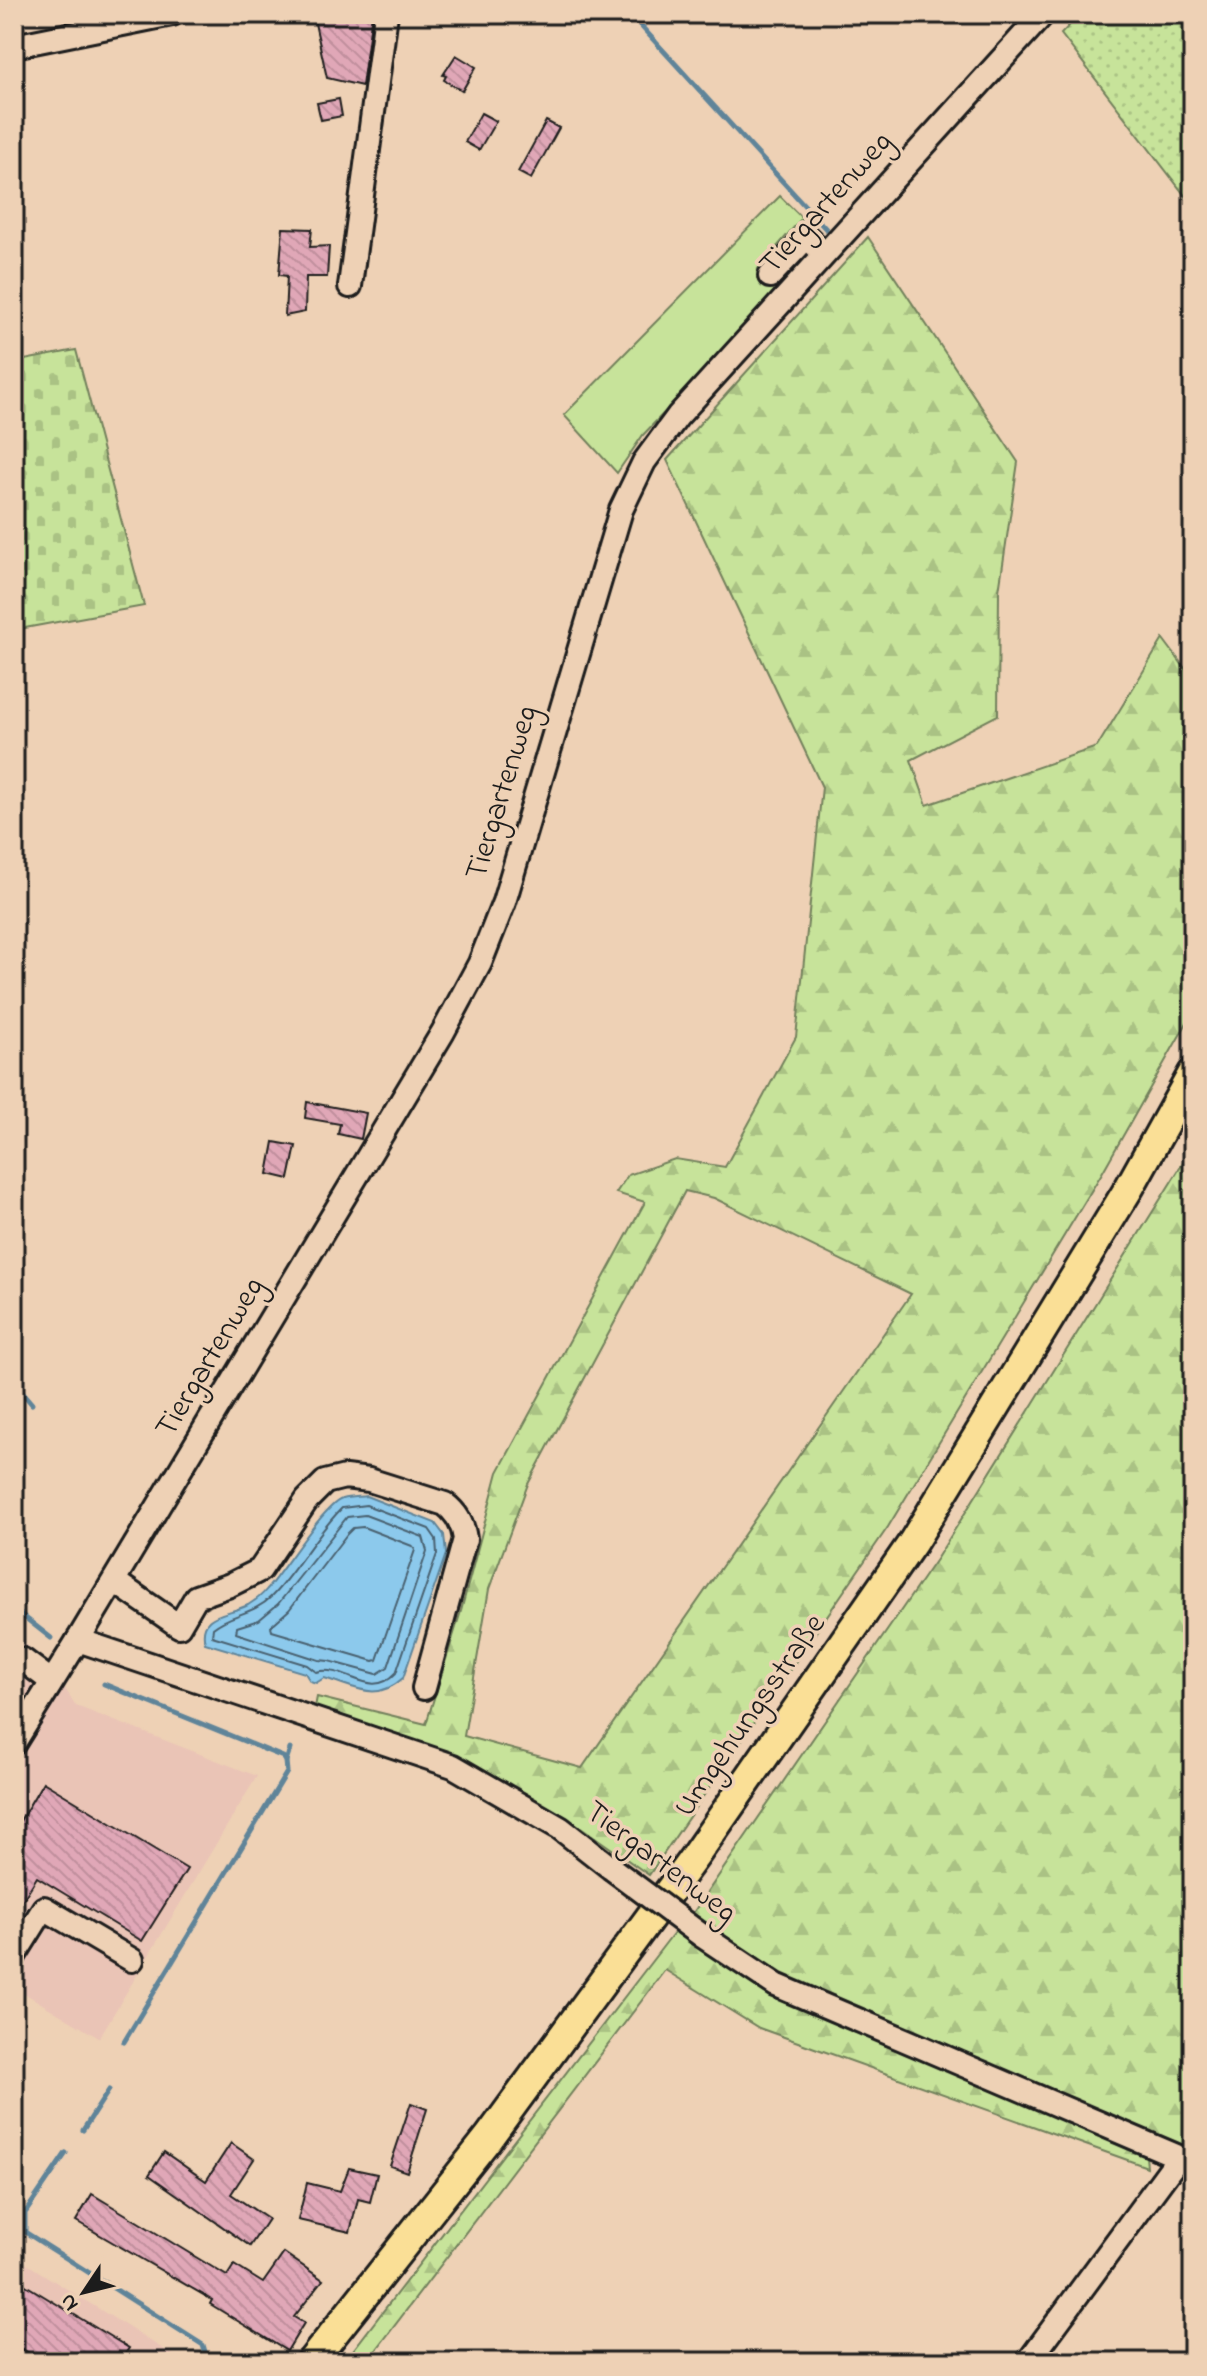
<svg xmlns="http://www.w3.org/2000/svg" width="1207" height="2376" font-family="'Indie Flower',sans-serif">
<defs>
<pattern id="grass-dots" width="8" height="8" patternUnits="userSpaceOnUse" patternTransform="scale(2)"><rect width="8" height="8" fill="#c7e39a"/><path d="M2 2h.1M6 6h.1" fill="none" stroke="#aac284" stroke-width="1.8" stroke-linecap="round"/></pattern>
<pattern id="forest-firs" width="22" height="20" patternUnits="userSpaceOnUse" patternTransform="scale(2)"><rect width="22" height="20" fill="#c7e39a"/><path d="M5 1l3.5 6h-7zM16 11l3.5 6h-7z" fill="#aac284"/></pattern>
<pattern id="cemetery-stones" width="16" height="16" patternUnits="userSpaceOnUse" patternTransform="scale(2)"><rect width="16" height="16" fill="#c7e39a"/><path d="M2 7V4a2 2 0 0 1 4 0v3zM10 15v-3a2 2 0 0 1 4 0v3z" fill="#aac284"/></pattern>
<pattern id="building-back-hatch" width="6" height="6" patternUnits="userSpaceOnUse" patternTransform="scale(2)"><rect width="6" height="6" fill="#e0a7b7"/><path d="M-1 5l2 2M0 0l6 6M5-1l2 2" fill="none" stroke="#c08f9d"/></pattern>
</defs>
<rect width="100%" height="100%" fill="#eed1b5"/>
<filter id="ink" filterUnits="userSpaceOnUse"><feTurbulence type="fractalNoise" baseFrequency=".0125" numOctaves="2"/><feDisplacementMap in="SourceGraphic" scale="16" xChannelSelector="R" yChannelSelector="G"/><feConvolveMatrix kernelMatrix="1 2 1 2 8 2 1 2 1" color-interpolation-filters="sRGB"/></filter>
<g filter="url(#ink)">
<!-- built -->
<g fill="#eac4b6">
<polygon points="14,1634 51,1666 76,1706 257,1776 99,2038 14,1987"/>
<polygon points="14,2256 184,2362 14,2362"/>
</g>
<!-- grass -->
<polygon fill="url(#grass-dots)" stroke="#72805b" stroke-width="2" points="1080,14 1193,14 1193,206 1061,34"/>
<!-- forest -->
<g fill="url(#forest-firs)" stroke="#72805b" stroke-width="2" fill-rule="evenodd">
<path d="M868 237 1018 462 999 591 998 715 911 760 927 805 1097 747 1163 639 1193 679V1012L1102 1173 888 1527 649 1875 568 1818 462 1758 314 1712 317 1697 426 1724 461 1611 498 1472 645 1202 616 1193 628 1175 675 1159 725 1167 796 1037 822 787 667 460ZM685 1191 714 1198 911 1294 582 1768 464 1736 489 1589 528 1484Z"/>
<polygon points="1193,1147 1193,2151 781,1975 693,1913 937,1558"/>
<polygon points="675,1931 769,1995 1146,2156 1147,2167 759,2028 665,1970 367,2362 344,2362"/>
</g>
<!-- cemetery -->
<polygon fill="url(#cemetery-stones)" stroke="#72805b" stroke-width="2" points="76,350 144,606 14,630 14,362"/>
<!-- green -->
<polygon fill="#c7e39a" stroke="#72805b" stroke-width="2" points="780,196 802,218 758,269 779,291 643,435 617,473 564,415"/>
<!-- water -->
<path fill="#8cc9ec" stroke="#5f8499" stroke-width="2" d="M366 1496 435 1523 444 1535 446 1554 403 1678C376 1703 356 1687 324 1678L316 1683 310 1681 305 1673 205 1643C197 1612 229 1615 248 1605 255 1601 263 1594 267 1589 283 1571 324 1505 342 1499 349 1497 359 1497 366 1496Z"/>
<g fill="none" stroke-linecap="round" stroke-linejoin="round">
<!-- shore -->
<g stroke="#49616f" stroke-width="2">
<path d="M366 1505 429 1529 436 1539 437 1554 396 1673C370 1701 346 1664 316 1672L307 1665 212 1636 213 1628C231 1613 254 1615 272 1596 298 1569 315 1535 342 1508Z"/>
<polygon points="365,1515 423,1537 427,1551 388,1667 377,1674 329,1661 319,1660 236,1633 237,1627 259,1620 278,1604 347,1517"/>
<polygon points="363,1527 412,1546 415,1550 377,1660 374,1661 272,1631 271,1626 289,1610 347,1534 353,1528"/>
</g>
<!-- stream -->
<g stroke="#5f8499" stroke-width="5">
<polyline points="630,14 826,229"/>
<polyline points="14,1383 32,1404"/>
<polyline points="14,1609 51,1638"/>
<polyline points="104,1684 283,1757 286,1761 287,1772 124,2042"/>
<polyline points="286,1761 290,1749"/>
<polyline points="83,2130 109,2090"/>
<polyline points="66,2153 25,2213 25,2232 203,2345 208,2362"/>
</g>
</g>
<!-- building -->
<g fill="url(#building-back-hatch)" stroke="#1c1c1c" stroke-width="2">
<polygon points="313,14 372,14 362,86 327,78"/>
<polygon points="456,55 476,67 462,91 444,80 446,76 443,75"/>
<polygon points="339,99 342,116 321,120 317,103"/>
<polygon points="481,113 496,121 479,150 465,142"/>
<polygon points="546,121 559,128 531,179 518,172"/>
<polygon points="283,228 312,229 310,247 329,246 327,277 306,277 305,312 285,316 287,276 279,275"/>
<polygon points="307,1102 366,1113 361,1139 338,1134 340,1124 305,1118"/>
<polygon points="274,1142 296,1146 289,1179 268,1174"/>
<polygon points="43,1782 187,1869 142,1941 37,1877 14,1914 14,1831"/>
<polygon points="411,2103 427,2109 407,2172 390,2166"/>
<polygon points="231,2143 254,2159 231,2194 268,2219 250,2246 149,2175 164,2152 206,2181"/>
<polygon points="349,2168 377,2174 370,2202 358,2199 350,2232 298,2220 307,2183 340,2191"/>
<polygon points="92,2194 227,2276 234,2265 263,2283 284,2253 323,2280 294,2317 304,2323 287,2351 210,2304 212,2300 76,2221"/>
<polygon points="14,2278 129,2348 120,2362 44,2362 14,2344"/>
</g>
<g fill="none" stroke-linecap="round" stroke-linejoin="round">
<!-- minor casing -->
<g stroke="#1c1c1c" stroke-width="28">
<g id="minor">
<polyline points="14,46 172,14"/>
<polyline points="770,276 807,237 824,254"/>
<polyline points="350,286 386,14"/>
<path d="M114 1581 179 1626 196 1597 230 1585 260 1570 307 1500 325 1482 345 1477 369 1480 445 1504C457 1513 463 1524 465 1539L424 1688"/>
<polyline points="78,1640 453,1766 560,1828 611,1868"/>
<polyline points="14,1659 23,1660 51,1681"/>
<polyline points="14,1743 78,1640 443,1032 480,963 504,902 621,510 644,462 678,416 1043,14"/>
<polyline points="701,1935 776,1985 1193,2163"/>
<polyline points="14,1956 44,1908 132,1960"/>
<polyline points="1028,2362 1179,2157"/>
</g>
</g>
<!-- major casing -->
<g stroke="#1c1c1c" stroke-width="34">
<polyline id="major" points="311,2362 489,2137 695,1856 913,1542 1129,1188 1193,1073"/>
</g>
<!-- minor -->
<use href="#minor" stroke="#eed1b5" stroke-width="22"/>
<!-- major -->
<use href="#major" stroke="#fadf96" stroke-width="28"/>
<!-- minor-bridge casing -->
<g stroke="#1c1c1c" stroke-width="28" stroke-linecap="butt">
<polyline id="minor-bridge" points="611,1868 701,1935"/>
</g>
<!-- minor-bridge -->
<use href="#minor-bridge" stroke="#eed1b5" stroke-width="22"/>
</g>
</g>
<g text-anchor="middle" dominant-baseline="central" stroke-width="7" stroke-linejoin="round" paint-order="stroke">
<!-- street labels -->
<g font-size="32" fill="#1c1c1c" stroke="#eed1b5">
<text transform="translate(827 204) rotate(-48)">Tiergartenweg</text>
<text transform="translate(503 793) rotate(-73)">Tiergartenweg</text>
<text transform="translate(211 1358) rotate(-59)">Tiergartenweg</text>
<text transform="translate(751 1716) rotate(-55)">Umgehungsstraße</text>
<text transform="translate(660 1863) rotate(37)">Tiergartenweg</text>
</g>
</g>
<!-- margin -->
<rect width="1207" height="2376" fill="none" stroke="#eed1b5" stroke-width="48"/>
<rect x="24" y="24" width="1159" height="2328" fill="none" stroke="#1c1c1c" stroke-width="3" filter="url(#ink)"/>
<!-- north arrow -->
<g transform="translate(84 2292) rotate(235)" stroke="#eed1b5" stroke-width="6" paint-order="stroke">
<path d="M0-6L14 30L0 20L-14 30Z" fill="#1c1c1c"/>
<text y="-12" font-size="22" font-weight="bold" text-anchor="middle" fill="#1c1c1c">N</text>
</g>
</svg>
